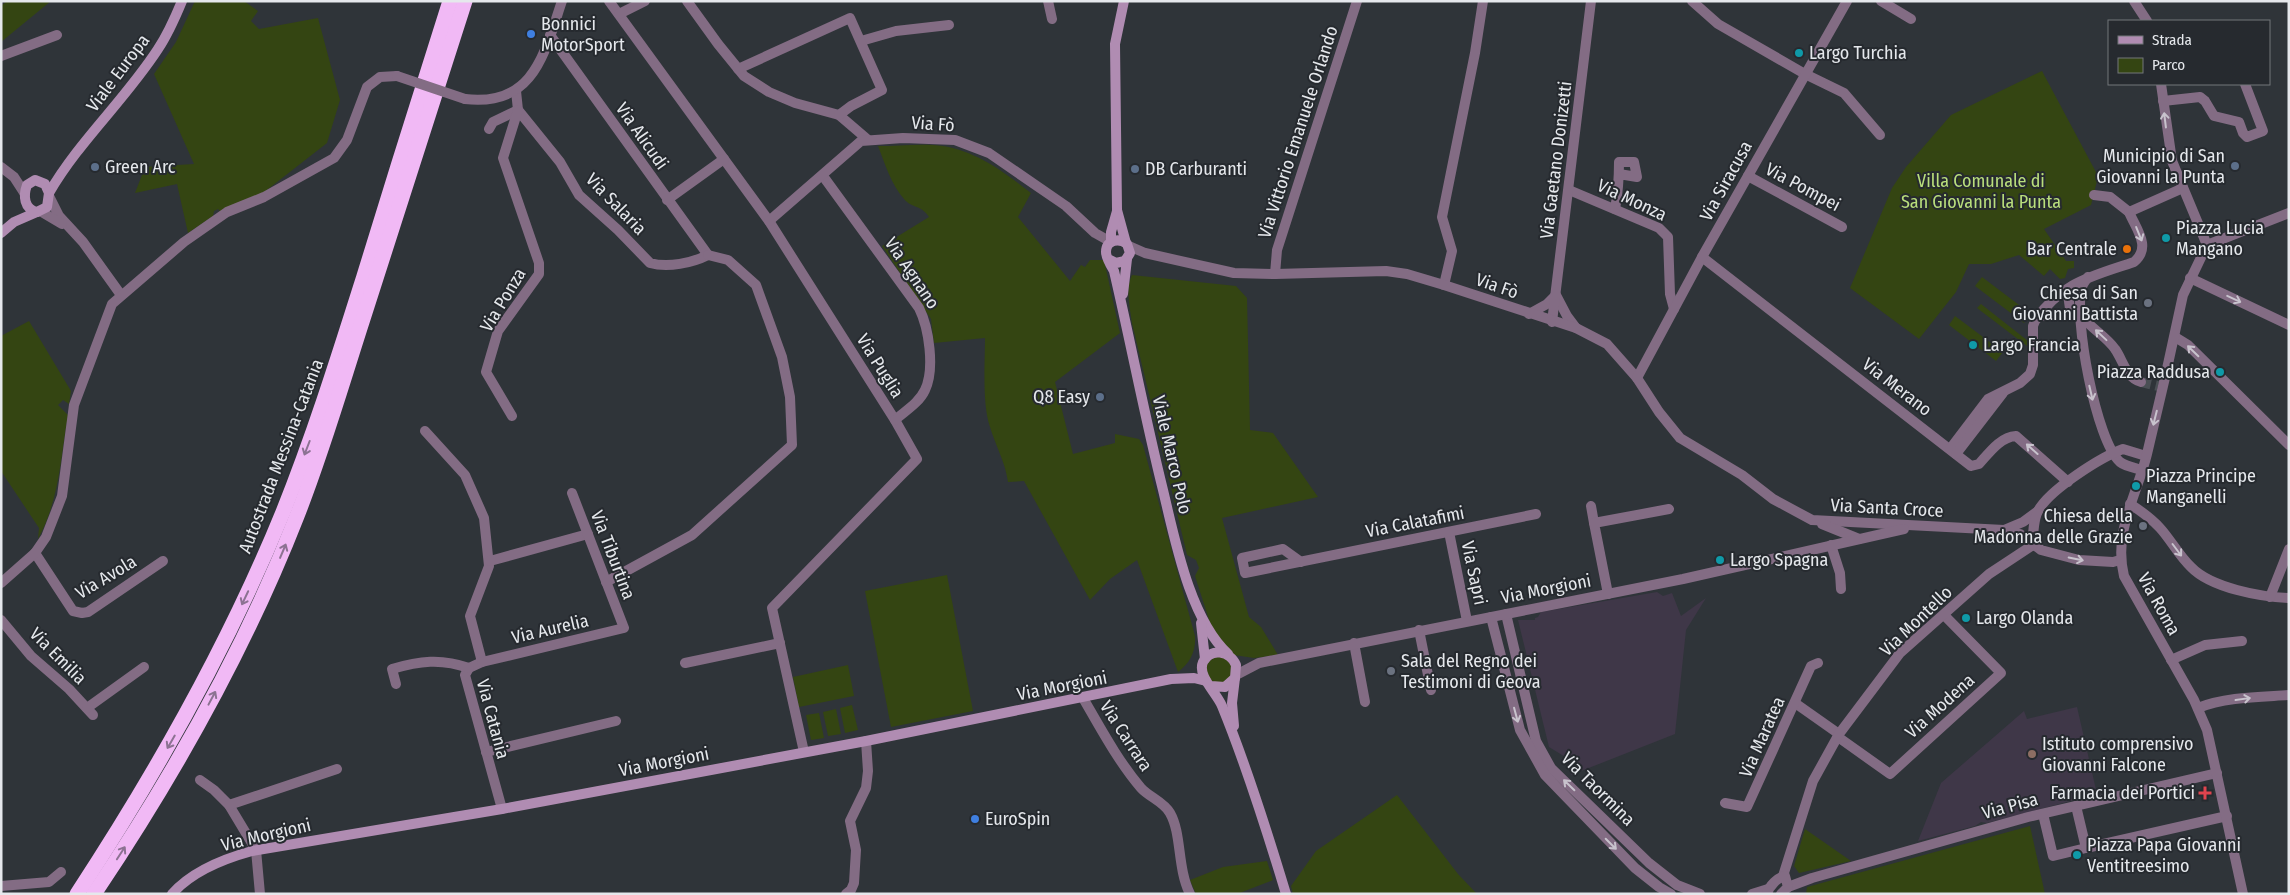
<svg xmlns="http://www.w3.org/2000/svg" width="2290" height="895" font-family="'Fira Sans Condensed',sans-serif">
<rect width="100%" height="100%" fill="#2f3439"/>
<!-- education -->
<g fill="#3f3748">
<polygon points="1657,592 1663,596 1672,593 1681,616 1706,598 1686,630 1675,734 1571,775 1567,758 1549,747 1518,620 1535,620 1535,618 1538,617 1541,612"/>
<polygon points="2077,707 2097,794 1987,823 1981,822 1975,826 1918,841 1941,783 2024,711 2027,719"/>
</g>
<!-- green -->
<g fill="#344512">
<polygon points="7,1 51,1 1,42 1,6"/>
<polygon points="195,1 244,1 258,11 251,21 259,29 318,18 340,100 327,143 263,193 221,212 218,209 214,211 213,216 188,233 177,184 135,193 145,167 194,164 154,74 176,42"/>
<polygon points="2042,71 2097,174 2097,181 2091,205 2044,229 2066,261 2074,261 2074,268 2068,269 2065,278 2060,279 2050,269 2044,276 2019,255 1991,264 1969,264 1956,292 1919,339 1850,288 1892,188 1906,167 1951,115"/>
<path d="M878 146C899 146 923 143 943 146 978 152 1004 172 1031 193L1018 217 1070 281 1081 265 1085 267 1090 260H1104L1120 333 1055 382 1073 454 1115 443V434L1139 439 1143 445 1195 636C1196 652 1190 663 1178 672L1137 560 1110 579 1090 600 1024 481 1008 482C1005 461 996 447 990 427 982 404 985 363 985 338L934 343 931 319 882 246 929 217C922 205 911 208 904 199 891 184 885 164 878 146Z"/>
<path d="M1132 275 1236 286 1247 298 1250 430 1273 433 1318 497 1222 518 1249 617 1261 627 1278 655 1254 658 1234 655 1212 629 1195 576 1199 568 1196 560 1187 555 1132 323C1130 308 1125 289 1132 275Z"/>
<polygon points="1982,277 2031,314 2024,323 1975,286"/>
<polygon points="1981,304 2028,341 2027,346 1977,308"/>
<polygon points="1955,316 2003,352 1996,361 1949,325"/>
<path d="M29 321 71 391 69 404 63 400 58 405 68 415C60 460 60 498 38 539L39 528 1 471V336Z"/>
<polygon points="947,575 973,711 891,727 865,591"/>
<circle cx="1219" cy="670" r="13"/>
<polygon points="848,665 854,696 799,707 793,677"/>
<polygon points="852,705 858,730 845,733 840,708"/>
<polygon points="836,709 841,734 828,736 823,712"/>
<polygon points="819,713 824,738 811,740 806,715"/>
<polygon points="1397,795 1458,874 1477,894 1293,894 1291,886 1316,851"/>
<polygon points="2030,826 2045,894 1806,894 1807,887"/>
<polygon points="1805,829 1851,861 1799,873 1794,866"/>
<polygon points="1267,861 1273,880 1237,894 1196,894 1190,880 1223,867"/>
</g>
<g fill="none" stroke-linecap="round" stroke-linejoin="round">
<!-- minor-tunnel -->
<polyline stroke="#4a4f54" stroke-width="10" stroke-dasharray="10 5" stroke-linecap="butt" points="2141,382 2158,386"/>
<!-- minor -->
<g stroke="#836c84" stroke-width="10">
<polyline points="609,1 769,221 895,420 917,459 772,608 804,752"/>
<polyline points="687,1 718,44 744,76 769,92 795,103 839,115 867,139"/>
<polyline points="1048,1 1052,19"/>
<polyline points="1692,1 1718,24 1805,74 1844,93 1880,135"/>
<polyline points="1881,1 1911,19"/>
<polyline points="619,14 645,1"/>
<polyline points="550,35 708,255"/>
<polyline points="861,41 896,31 949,25"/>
<polyline points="1,56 57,35"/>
<polyline points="738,69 850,18 882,90 851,106 839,115"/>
<path d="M516 91 518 110 560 162 579 195 618 230 650 263C668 268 692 263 708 255"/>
<path d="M465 99C534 107 544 54 562 1"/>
<polyline points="2163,101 2200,97 2205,101 2214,116 2239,122 2243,133 2247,137 2263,131 2245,84"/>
<polyline points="489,129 493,122 518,110"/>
<path d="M823 176 919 308C929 328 935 369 925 390 919 403 905 411 895 420"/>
<polyline points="1748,176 1842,227"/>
<polyline points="1569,190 1659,228 1668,237 1670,294 1674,309"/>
<polyline points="2094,195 2110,197 2129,212"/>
<polyline points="49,196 59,216 83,242 121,295"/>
<polyline points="667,200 724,159"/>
<path d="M1615 209C1618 193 1619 178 1619 162H1634L1637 177 1619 174"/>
<polyline points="40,211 62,224"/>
<polyline points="769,221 861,141 903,138 955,140 989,153 1066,206 1095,233 1111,242"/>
<path d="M1702 257 1971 466 1979 464C1989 453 2000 437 2016 436L2068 482"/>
<polyline points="1275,274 1277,250 1357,1"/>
<path d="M2088 277C2086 280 2083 283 2082 287 2073 316 2096 441 2120 462 2125 466 2135 468 2142 470"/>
<polyline points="2190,278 2289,325"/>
<polyline points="1444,285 1452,251 1442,217 1475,53 1483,1"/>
<polyline points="2062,291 2068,294 2071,316"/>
<polyline points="1529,314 1547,304 1556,295 1567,316 1576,328"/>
<path d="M2038 316 2081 315C2090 328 2106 336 2115 349 2123 360 2126 378 2141 382"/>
<polyline points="1552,322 1591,1"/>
<polyline points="512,416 486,372 498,331 539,274 539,263 503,158 518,110"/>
<polyline points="425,431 465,475 484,518 489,566 470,616 482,662 469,668 465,675 502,809"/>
<path d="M1950 449 1988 399 2020 383 2030 374 2033 365V326L2035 321C2061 282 2093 276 2134 262 2152 247 2136 229 2129 212L2183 188"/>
<polyline points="1956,454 2003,393"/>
<path d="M2130 504C2141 511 2151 518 2160 528 2171 540 2179 556 2191 567 2211 588 2261 597 2289 598"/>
<polyline points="1591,506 1594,523"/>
<polyline points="1449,532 1467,621"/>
<polyline points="1831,545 1840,573 1841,589"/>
<polyline points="35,553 73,611 82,613 88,612 163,561"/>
<polyline points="490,561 588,534"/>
<polyline points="1301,562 1283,549 1242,558 1245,573 1536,514"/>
<polyline points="606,582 692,535 792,445 790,397 782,357 756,285 728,260 708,255"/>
<polyline points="1,583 35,553 46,537 62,496 74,405 112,304 184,242 227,212 264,197 334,158 347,140 367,87 380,77 397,76"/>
<polyline points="1608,594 1594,523 1669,509"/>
<polyline points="2270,597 2289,549"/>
<polyline points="1506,614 1536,741 1551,768 1649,863 1677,885 1700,894"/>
<polyline points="1491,617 1520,730 1545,775 1635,868 1659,887 1671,894"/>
<polyline points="1,620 31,656 69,689 93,715"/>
<polyline points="1419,630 1431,690"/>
<polyline points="1354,643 1365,702"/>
<polyline points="2171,660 2205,645 2242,641"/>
<polyline points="482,662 624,628 572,493"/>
<polyline points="685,663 780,643"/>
<path d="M396 684 392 669C419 661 441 658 469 668"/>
<path d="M1083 698C1101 729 1118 761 1141 788 1149 797 1164 802 1170 813 1182 834 1177 868 1190 894"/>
<polyline points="1795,703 1839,734"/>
<polyline points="87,708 144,667"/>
<path d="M2198 708C2225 697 2260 697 2289 695"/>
<polyline points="1838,737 1890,774 2001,673 1944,615"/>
<polyline points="486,752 616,721"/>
<polyline points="200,780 214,790 229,805 256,850 260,894"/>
<polyline points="1725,803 1747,807 1811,666 1818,663"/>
<polyline points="229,805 337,769"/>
<polyline points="2043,814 2053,856 2086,848 2076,806"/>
<polyline points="2086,848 2227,816"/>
<polyline points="1783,876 1813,781 1839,734 1900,653 1989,574 2033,545"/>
<polyline points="1,886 49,882 61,872"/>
<polyline points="1788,887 1812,878 2028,817 2217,773"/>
<polyline points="846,894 851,890 854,883 856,850 850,821 866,788 868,771 866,741"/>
<polyline points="1752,894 1768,889"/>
<path d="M1767 894C1769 886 1778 877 1785 876L1788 887 1781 894"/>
</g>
<!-- tertiary -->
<g stroke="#836c84" stroke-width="10">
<polyline points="2134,1 2147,21"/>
<polyline points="2161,84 2172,161 2207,245"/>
<polyline points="1,167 14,177 25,194"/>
<polyline points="1129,246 1145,253 1234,273 1275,274 1386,271 1407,274 1444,285 1576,328 1607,344 1637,378 1659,412 1680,438 1742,475 1773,499 1812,520 2004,530 2020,534 2041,550 2079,560 2113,562 2120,560"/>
<polyline points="2175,337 2188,345 2289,445"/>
<polyline points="1637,378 1702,257 1847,1"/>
<polyline points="1822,524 1859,539"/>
<polyline points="2004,530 2023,522 2038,511"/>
<path d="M2033 545C2033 534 2033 521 2038 511 2049 490 2101 457 2123 449L2146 456"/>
<polyline points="1236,675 1259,663 1683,579 1904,529"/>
<path d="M2243 894 2207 730 2194 700 2124 576C2113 532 2137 495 2147 454 2160 401 2172 348 2183 295L2207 245 2289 213"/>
</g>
<!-- secondary -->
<g stroke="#b08cb2" stroke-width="10">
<polyline points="1124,1 1115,44 1117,210 1126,243"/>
<path d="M35 180 45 184 49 193 47 207 37 212C24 209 23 196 27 185Z"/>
<path d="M49 193C79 141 125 100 158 49 168 34 175 18 182 1"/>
<polyline points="1,233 14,222 37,212"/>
<polyline points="1111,242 1111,232 1117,211"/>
<path d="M1108 259 1116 263 1125 261 1130 253 1127 244C1120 238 1106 239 1106 252 1106 258 1111 266 1114 271 1131 344 1145 418 1163 490 1175 540 1190 619 1228 654"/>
<polyline points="1123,294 1127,259"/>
<polyline points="1201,623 1205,659"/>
<path d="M1211 686 1225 687 1235 678 1236 665C1230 651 1211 647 1203 662 1197 676 1216 692 1222 706 1247 767 1267 831 1286 894"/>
<polyline points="1234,726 1232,703 1235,678"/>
<path d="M172 894C192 871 223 859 252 851L502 809 866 741 1171 679 1194 678 1206 681"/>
</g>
<!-- motorway -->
<g stroke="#f1b9f5" stroke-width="15">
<path d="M77 894C157 772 228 647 283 512 314 435 339 355 364 276 392 184 421 93 450 1"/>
<path d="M94 894C174 775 245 649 297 516 322 453 341 387 362 322 397 215 431 108 465 1"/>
</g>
<!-- minor-bridge -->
<polyline stroke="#836c84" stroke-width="10" points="397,76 465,99"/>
</g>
<!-- one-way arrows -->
<defs><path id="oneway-shaft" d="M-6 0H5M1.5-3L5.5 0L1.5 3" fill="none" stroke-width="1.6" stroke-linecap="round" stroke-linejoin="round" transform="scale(1.25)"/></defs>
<g stroke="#c8c3cd">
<use href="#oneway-shaft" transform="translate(2165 120) rotate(-97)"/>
<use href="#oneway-shaft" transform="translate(2139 234) rotate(68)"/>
<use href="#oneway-shaft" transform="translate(2234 299) rotate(25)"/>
<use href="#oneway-shaft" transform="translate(2101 335) rotate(-137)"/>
<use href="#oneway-shaft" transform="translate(2193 351) rotate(-136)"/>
<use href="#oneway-shaft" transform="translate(2091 393) rotate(77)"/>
<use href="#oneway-shaft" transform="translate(2155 418) rotate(104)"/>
<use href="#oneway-shaft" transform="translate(2032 449) rotate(-138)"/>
<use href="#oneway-shaft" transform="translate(2177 550) rotate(53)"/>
<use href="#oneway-shaft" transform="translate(2076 559) rotate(12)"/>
<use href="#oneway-shaft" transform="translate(2243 699) rotate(-8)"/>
<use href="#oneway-shaft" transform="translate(1516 715) rotate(75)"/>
<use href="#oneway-shaft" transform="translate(1569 785) rotate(-136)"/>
<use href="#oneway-shaft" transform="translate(1611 844) rotate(45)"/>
</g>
<g stroke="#8c7292">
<use href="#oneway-shaft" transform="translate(307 448) rotate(111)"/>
<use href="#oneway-shaft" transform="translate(283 551) rotate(-67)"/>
<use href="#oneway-shaft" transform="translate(245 598) rotate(115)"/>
<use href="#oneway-shaft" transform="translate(212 698) rotate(-62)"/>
<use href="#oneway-shaft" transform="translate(171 742) rotate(120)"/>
<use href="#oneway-shaft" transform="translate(121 853) rotate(-57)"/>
</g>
<!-- markers -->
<g fill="#3f7fe0" stroke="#262a2f" stroke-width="2">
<circle cx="531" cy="34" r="5"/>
<circle cx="975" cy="819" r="5"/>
</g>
<g fill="#0f9aa8" stroke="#262a2f" stroke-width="2">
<circle cx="1799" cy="53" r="5"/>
<circle cx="2166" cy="238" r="5"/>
<circle cx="1973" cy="345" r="5"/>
<circle cx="2220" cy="372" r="5"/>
<circle cx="2136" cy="486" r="5"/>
<circle cx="1720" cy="560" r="5"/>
<circle cx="1966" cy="618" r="5"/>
<circle cx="2077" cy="855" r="5"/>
</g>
<g fill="#5c6f8a" stroke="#262a2f" stroke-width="2">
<circle cx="2235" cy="166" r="5"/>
<circle cx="95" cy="167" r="5"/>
<circle cx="1135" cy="169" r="5"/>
<circle cx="1100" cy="397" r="5"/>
</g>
<circle fill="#e8710a" stroke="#262a2f" stroke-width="2" cx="2127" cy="249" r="5"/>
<g fill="#6b7280" stroke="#262a2f" stroke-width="2">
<circle cx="2148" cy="303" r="5"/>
<circle cx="2143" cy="526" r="5"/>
<circle cx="1391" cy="671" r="5"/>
</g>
<circle fill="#8d6e63" stroke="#262a2f" stroke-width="2" cx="2032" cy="754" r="5"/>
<path fill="#e0444e" stroke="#262a2f" stroke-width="2" d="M2202.5 785.5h5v5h5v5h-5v5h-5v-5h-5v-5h5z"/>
<g text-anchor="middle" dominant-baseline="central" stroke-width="4" stroke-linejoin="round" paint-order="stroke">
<!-- poi labels -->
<g font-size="18" fill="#e5e8ec" stroke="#262a2f" text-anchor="start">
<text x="541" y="24">Bonnici<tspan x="541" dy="21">MotorSport</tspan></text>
<text x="1809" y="53">Largo Turchia</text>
<text x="2225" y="156" text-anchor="end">Municipio di San<tspan x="2225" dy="21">Giovanni la Punta</tspan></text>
<text x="105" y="167">Green Arc</text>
<text x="1145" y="169">DB Carburanti</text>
<text x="2176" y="228">Piazza Lucia<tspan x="2176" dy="21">Mangano</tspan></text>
<text x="2117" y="249" text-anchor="end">Bar Centrale</text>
<text x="2138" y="293" text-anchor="end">Chiesa di San<tspan x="2138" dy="21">Giovanni Battista</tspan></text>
<text x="1983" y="345">Largo Francia</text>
<text x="2210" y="372" text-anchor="end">Piazza Raddusa</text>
<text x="1090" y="397" text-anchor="end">Q8 Easy</text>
<text x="2146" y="476">Piazza Principe<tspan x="2146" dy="21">Manganelli</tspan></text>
<text x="2133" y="516" text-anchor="end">Chiesa della<tspan x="2133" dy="21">Madonna delle Grazie</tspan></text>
<text x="1730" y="560">Largo Spagna</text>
<text x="1976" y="618">Largo Olanda</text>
<text x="1401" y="661">Sala del Regno dei<tspan x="1401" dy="21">Testimoni di Geova</tspan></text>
<text x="2042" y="744">Istituto comprensivo<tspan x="2042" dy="21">Giovanni Falcone</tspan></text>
<text x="2195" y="793" text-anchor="end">Farmacia dei Portici</text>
<text x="985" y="819">EuroSpin</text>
<text x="2087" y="845">Piazza Papa Giovanni<tspan x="2087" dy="21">Ventitreesimo</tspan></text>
</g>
<!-- street labels -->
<g font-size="18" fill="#e5e8ec" stroke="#262a2f">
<text transform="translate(118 73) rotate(-53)">Viale Europa</text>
<text transform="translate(933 124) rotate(4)">Via Fò</text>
<text transform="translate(1298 132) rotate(-72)">Via Vittorio Emanuele Orlando</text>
<text transform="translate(642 136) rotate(55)">Via Alicudi</text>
<text transform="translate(1556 160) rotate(-83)">Via Gaetano Donizetti</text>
<text transform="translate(1726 181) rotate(-61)">Via Siracusa</text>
<text transform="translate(1803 187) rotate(28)">Via Pompei</text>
<text transform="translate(1632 200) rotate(25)">Via Monza</text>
<text transform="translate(616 204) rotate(46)">Via Salaria</text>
<text transform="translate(912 273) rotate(56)">Via Agnano</text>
<text transform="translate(1497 286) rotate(19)">Via Fò</text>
<text transform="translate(503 300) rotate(-59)">Via Ponza</text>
<text transform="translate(880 366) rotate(58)">Via Puglia</text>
<text transform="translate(1897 387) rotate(38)">Via Merano</text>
<text transform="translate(1172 455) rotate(77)">Viale Marco Polo</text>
<text transform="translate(281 456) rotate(-69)">Autostrada Messina-Catania</text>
<text transform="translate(1887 508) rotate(3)">Via Santa Croce</text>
<text transform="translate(1415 522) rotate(-11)">Via Calatafimi</text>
<text transform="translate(613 555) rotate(69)">Via Tiburtina</text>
<text transform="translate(1474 573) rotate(78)">Via Sapri</text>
<text transform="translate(106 577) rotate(-31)">Via Avola</text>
<text transform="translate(1546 589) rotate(-11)">Via Morgioni</text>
<text transform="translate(2159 604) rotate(61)">Via Roma</text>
<text transform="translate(1916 621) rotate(-44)">Via Montello</text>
<text transform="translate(550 629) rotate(-13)">Via Aurelia</text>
<text transform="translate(58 656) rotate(45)">Via Emilia</text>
<text transform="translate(1062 686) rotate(-11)">Via Morgioni</text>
<text transform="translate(1940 706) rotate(-42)">Via Modena</text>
<text transform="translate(493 719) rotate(75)">Via Catania</text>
<text transform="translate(1126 736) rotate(57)">Via Carrara</text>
<text transform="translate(1762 737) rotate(-66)">Via Maratea</text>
<text transform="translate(664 762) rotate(-11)">Via Morgioni</text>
<text transform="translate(1598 789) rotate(45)">Via Taormina</text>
<text transform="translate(2010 806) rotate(-15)">Via Pisa</text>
<text transform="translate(266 835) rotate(-13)">Via Morgioni</text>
</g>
<!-- park labels -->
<g font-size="18" fill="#b9de7c" stroke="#262a2f">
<text x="1981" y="181">Villa Comunale di<tspan x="1981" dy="21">San Giovanni la Punta</tspan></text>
</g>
</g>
<!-- border -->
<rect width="2290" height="895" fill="none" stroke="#e5e8ec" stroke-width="5"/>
<!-- legend -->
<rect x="2108" y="20" width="162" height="65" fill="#262a2f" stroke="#72767b"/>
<rect x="2118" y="36" width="25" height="8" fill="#b08cb2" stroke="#72767b"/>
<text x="2152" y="45" font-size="15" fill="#e5e8ec">Strada</text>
<rect x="2118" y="58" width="25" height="15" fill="#344512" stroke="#72767b"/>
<text x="2152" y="70" font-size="15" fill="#e5e8ec">Parco</text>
</svg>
